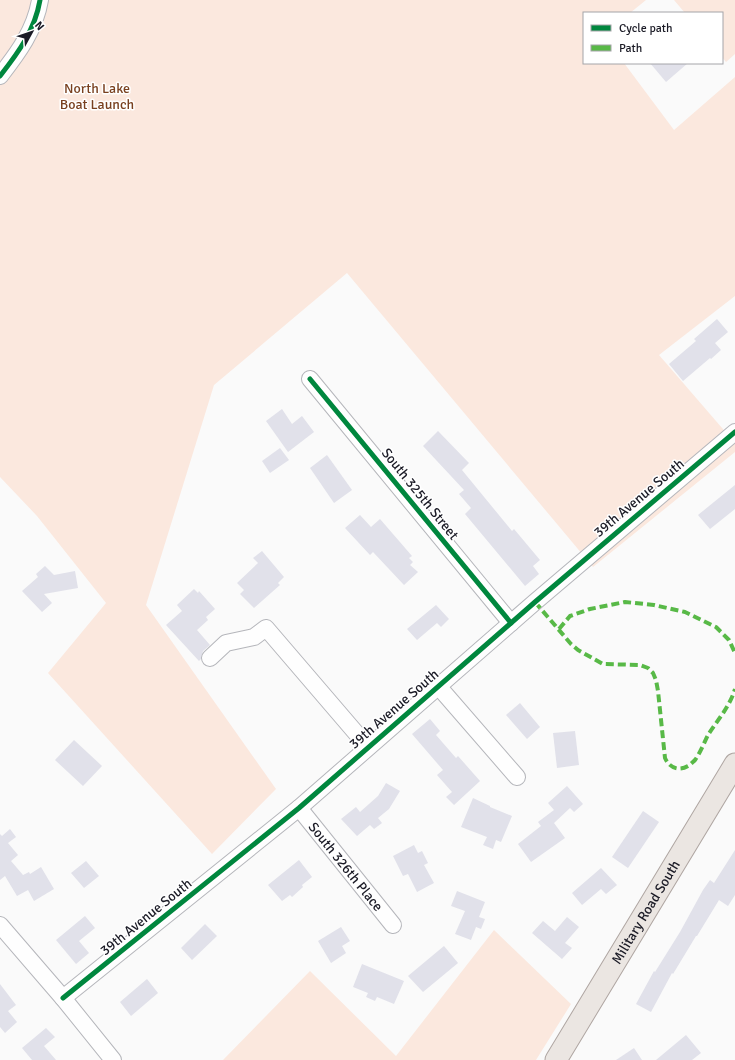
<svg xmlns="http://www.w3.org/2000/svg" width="735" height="1060" font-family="Signika,sans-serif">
<rect width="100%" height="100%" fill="#fafafa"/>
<!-- green -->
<g fill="#fbe8de">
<polygon points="0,0 646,0 630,13 584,13 584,63 624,63 674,130 735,77 735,296 659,355 735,443 735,452 593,567 347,273 214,385 146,605 276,789 212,854 48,673 106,603 37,516 0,477"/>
<polygon points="674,0 735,0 735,54 726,62 722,57 722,13 685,13"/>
<polygon points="494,930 571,1004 536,1060 223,1060 310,971 396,1056"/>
</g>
<!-- building -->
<g fill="#e1e1ea">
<polygon points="650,63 688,63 666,82"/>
<polygon points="717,319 728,332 715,343 721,350 711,359 710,358 683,381 669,364 696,341 694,339"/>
<polygon points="282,409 292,424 302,416 314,432 288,452 266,421"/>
<polygon points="438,431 469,463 462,470 512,531 514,529 540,560 533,566 539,574 525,586 465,514 471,508 459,494 464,490 423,446"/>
<polygon points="280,448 289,460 270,473 262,461"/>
<polygon points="327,455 352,490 334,503 310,468"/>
<polygon points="735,485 735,509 710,529 698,515"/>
<polygon points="360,515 371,527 380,519 412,556 409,558 413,562 410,565 418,572 404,585 373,552 370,555 345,528"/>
<polygon points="262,551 284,577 278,583 280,585 254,608 240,594 244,590 237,583 258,563 253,558"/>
<polygon points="45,566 54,575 75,571 78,588 44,594 52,603 42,612 22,591 38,577 36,574"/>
<polygon points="194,589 198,593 199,591 215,609 206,617 208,620 197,630 210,645 203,651 201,659 199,661 166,625 182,611 177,605"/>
<polygon points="436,605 449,619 441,627 437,623 417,640 407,629"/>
<polygon points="520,703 540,727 527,739 506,715"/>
<polygon points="430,719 440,731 436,735 456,758 458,756 480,781 454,805 446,797 452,792 437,775 443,770 412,734"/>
<polygon points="575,731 579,765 557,768 553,733"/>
<polygon points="74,740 102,766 83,786 55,760"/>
<polygon points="386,783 400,791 389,809 378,818 382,823 374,829 370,825 357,836 341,819 356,807 360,812 378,796"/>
<polygon points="567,786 583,804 574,812 570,808 554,823 565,838 531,862 518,844 541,826 538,822 554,810 548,803"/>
<polygon points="473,798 490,806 490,807 512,816 501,842 496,840 493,849 483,845 487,837 461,827"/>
<polygon points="643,811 659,822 628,868 612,857"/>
<polygon points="10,829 16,837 8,843 18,855 11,861 23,875 29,872 30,874 41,867 54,889 34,901 28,890 17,896 5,876 0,880 0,834 2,836"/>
<polygon points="414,845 418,853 422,851 428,863 424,865 434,883 417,892 408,874 403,876 393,856"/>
<polygon points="735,850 735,895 728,906 719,900 697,936 696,936 673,974 672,973 651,1012 636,1004 654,971 655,972 680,932 703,890 710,880 714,883"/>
<polygon points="299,860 312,877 302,885 303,887 292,897 290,895 282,901 268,885"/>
<polygon points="86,861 99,876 84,888 71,873"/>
<polygon points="601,868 617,885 606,894 601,889 582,905 572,893"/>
<polygon points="457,891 485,902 479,917 485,919 481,929 476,927 471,940 455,934 465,911 451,906"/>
<polygon points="85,916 95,928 79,941 89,953 76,964 56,940"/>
<polygon points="567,917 579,927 565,943 572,948 562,959 532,933 543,921 555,931"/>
<polygon points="205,924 217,936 192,960 181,948"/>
<polygon points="341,927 350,941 342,946 346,953 331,963 318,941"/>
<polygon points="444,946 458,963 423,992 408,976"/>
<polygon points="362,964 404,981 394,1004 377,997 375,1001 366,997 368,993 353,987"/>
<polygon points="147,979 158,993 131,1016 120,1002"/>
<polygon points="0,984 16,1005 8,1011 17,1022 5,1033 0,1027"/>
<polygon points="46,1028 55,1037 44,1046 56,1060 32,1060 22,1048"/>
<polygon points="686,1035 701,1053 692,1060 656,1060"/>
<polygon points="634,1048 642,1060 616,1060"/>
</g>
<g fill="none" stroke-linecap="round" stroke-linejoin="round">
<!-- minor casing -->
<g stroke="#b5b6bb" stroke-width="18">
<g id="minor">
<path d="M0 76C18 53 35 30 40 0"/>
<polyline points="310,379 511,623"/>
<polyline points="210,658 226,643 254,637 266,628 368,747"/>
<polyline points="438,686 517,777"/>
<path id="s1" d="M299 808 393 925"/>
<polyline points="0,925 63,998 113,1060"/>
<polyline points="63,998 299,808 535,602 735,432"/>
</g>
</g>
<!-- major casing -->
<g stroke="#afa6a2" stroke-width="23">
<g id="major">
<path id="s2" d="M556 1060 735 764"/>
</g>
</g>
<!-- minor -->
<use href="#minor" stroke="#fefefe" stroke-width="16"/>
<!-- major -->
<use href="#major" stroke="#ebe6e2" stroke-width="21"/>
<!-- quiet -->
<g stroke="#58b947" stroke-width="4" stroke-dasharray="8 4" stroke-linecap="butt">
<path d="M535 602 571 644 578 650 603 664 640 665 648 668 653 673 656 680 658 691 665 758C669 767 678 772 688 766 690 765 693 762 695 760 700 753 704 743 708 735 717 721 730 706 735 689"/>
<polyline points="559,629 570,616 590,609 625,602 654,605 685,612 716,627 729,640 735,653"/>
</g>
<!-- cycleway casing -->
<g stroke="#fff" stroke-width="8">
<g id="cycleway">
<path d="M0 76C18 53 35 30 40 0"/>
<polyline points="310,379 511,623"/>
<polyline points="63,998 299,808 535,602 735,432"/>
</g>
</g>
<!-- cycleway -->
<use href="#cycleway" stroke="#00873e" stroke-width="5"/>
</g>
<g text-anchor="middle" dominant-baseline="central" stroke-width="3" stroke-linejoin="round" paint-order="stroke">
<!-- park labels -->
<g font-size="14" fill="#79401f" stroke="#fff">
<text x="97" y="88">North Lake<tspan x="97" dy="16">Boat Launch</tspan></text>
</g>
<!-- street labels -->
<g font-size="14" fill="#1b1b26" stroke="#fff">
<text transform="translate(420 494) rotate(51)">South 325th Street</text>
<text transform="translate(639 498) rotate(-40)">39th Avenue South</text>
<text transform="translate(394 709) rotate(-41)">39th Avenue South</text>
<text stroke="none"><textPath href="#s1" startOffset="75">South 326th Place</textPath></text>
<text stroke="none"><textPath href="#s2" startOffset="173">Military Road South</textPath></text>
<text transform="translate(146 917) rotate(-39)">39th Avenue South</text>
</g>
</g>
<!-- legend -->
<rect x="583" y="12" width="140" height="52" fill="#ffffff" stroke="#a4a4a8"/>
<rect x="591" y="25" width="20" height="6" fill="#00873e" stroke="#a4a4a8"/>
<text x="619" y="32" font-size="12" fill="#1b1b26">Cycle path</text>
<rect x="591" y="45" width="20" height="6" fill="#58b947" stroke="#a4a4a8"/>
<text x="619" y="52" font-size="12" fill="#1b1b26">Path</text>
<!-- north arrow -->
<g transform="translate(32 32) rotate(50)" stroke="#ffffff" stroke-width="3" paint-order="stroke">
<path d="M0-3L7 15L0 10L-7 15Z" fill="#1b1b26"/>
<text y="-6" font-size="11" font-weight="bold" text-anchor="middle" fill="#1b1b26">N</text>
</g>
</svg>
